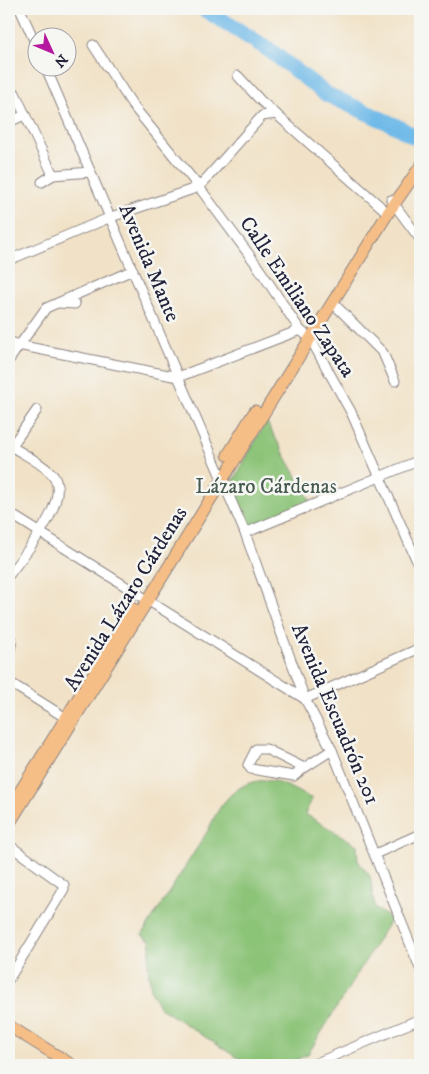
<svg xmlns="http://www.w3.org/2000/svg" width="429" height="1074" font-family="'IM FELL DW Pica',serif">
<rect width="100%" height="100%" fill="#f6f6f2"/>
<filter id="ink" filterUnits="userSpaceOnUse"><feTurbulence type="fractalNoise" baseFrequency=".02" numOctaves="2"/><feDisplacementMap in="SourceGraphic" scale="10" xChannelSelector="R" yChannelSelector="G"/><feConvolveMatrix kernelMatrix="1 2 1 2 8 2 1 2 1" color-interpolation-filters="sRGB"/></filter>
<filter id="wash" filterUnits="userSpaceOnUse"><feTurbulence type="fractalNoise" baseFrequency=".0096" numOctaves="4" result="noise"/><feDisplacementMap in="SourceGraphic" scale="20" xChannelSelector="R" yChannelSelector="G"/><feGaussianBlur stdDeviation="1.12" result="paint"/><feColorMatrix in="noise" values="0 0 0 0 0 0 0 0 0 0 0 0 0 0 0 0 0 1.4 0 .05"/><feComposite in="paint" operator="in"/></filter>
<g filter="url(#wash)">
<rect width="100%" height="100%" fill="#f1e2c7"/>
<!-- green -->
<g fill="#8bc377" stroke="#567259">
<polygon points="266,421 311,502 247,527 230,488"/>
<path d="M273 781 287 786 312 799 305 814 357 845 358 861 370 876 375 908 391 919 308 1054 286 1065 247 1064 159 1007 151 990 148 966 151 941 142 935 209 829C217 809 231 788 253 782 259 780 267 781 273 781Z"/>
</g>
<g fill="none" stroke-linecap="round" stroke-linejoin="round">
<!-- river -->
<polyline stroke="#6fbae8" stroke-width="16" points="204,9 268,49 326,94 396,126 420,140"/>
</g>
</g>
<g filter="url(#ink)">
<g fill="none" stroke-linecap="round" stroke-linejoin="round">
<!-- minor casing -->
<g stroke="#8a8281" stroke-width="11">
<g id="minor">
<polyline points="20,9 38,49"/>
<polyline points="9,11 13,9"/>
<polyline points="93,45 134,107 199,187 256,264 300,330 310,338 351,412 420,568"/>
<polyline points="46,68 245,533 305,699 332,750 420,968"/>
<polyline points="238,76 260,100 388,213"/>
<polyline points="9,93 15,93 53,175"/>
<polyline points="9,122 25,115"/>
<polyline points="53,175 91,172"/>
<polyline points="42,182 53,175"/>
<polyline points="391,200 420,239"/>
<polyline points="9,260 111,217 199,187 262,116 276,114"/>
<polyline points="58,303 75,304"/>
<polyline points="333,303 383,353 395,381"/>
<polyline points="9,341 18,345 178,377 300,330"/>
<polyline points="9,360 46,308 133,270"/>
<path d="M9 445C23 454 39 461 51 473 75 497 24 554 9 575"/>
<polyline points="11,447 37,410"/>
<polyline points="9,513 305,699 420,648"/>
<polyline points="245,533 420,460"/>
<polyline points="9,653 12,641"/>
<polyline points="9,682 66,718"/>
<polyline points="304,768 294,776 251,769 248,765 256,749 266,749 304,768 332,750"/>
<polyline points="9,845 64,885 64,889 9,979"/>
<polyline points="375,854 420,834"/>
<polyline points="312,1065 420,1019"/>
</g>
</g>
<!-- major casing -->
<g stroke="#8a8281" stroke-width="13">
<g id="major">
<polyline points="228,455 255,411"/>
<polyline points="9,809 134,609"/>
<polyline points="9,824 388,213 420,167"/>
<polyline points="9,1026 72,1065"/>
</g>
</g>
<!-- minor -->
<use href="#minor" stroke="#fff" stroke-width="9"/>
<!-- major -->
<use href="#major" stroke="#f6be87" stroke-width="11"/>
</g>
</g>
<g text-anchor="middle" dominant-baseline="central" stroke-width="5" stroke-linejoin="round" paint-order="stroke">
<!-- street labels -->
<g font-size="21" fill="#22223b" stroke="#f6f6f2">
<text transform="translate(149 263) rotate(67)">Avenida Mante</text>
<text transform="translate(297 297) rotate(56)">Calle Emiliano Zapata</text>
<text transform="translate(126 599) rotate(-58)">Avenida Lázaro Cárdenas</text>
<text transform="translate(335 714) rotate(67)">Avenida Escuadrón 201</text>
</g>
<!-- park labels -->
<g font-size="21" fill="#475a50" stroke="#f6f6f2">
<text x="266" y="487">Lázaro Cárdenas</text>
</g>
</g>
<!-- margin -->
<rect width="429" height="1074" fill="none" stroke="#f6f6f2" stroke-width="30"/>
<!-- north arrow -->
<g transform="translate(52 52) rotate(134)"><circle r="24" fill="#f6f6f2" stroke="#a1a1a9"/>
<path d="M0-4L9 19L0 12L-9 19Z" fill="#b5179e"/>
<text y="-8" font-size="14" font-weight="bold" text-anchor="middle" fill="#22223b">N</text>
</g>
</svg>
